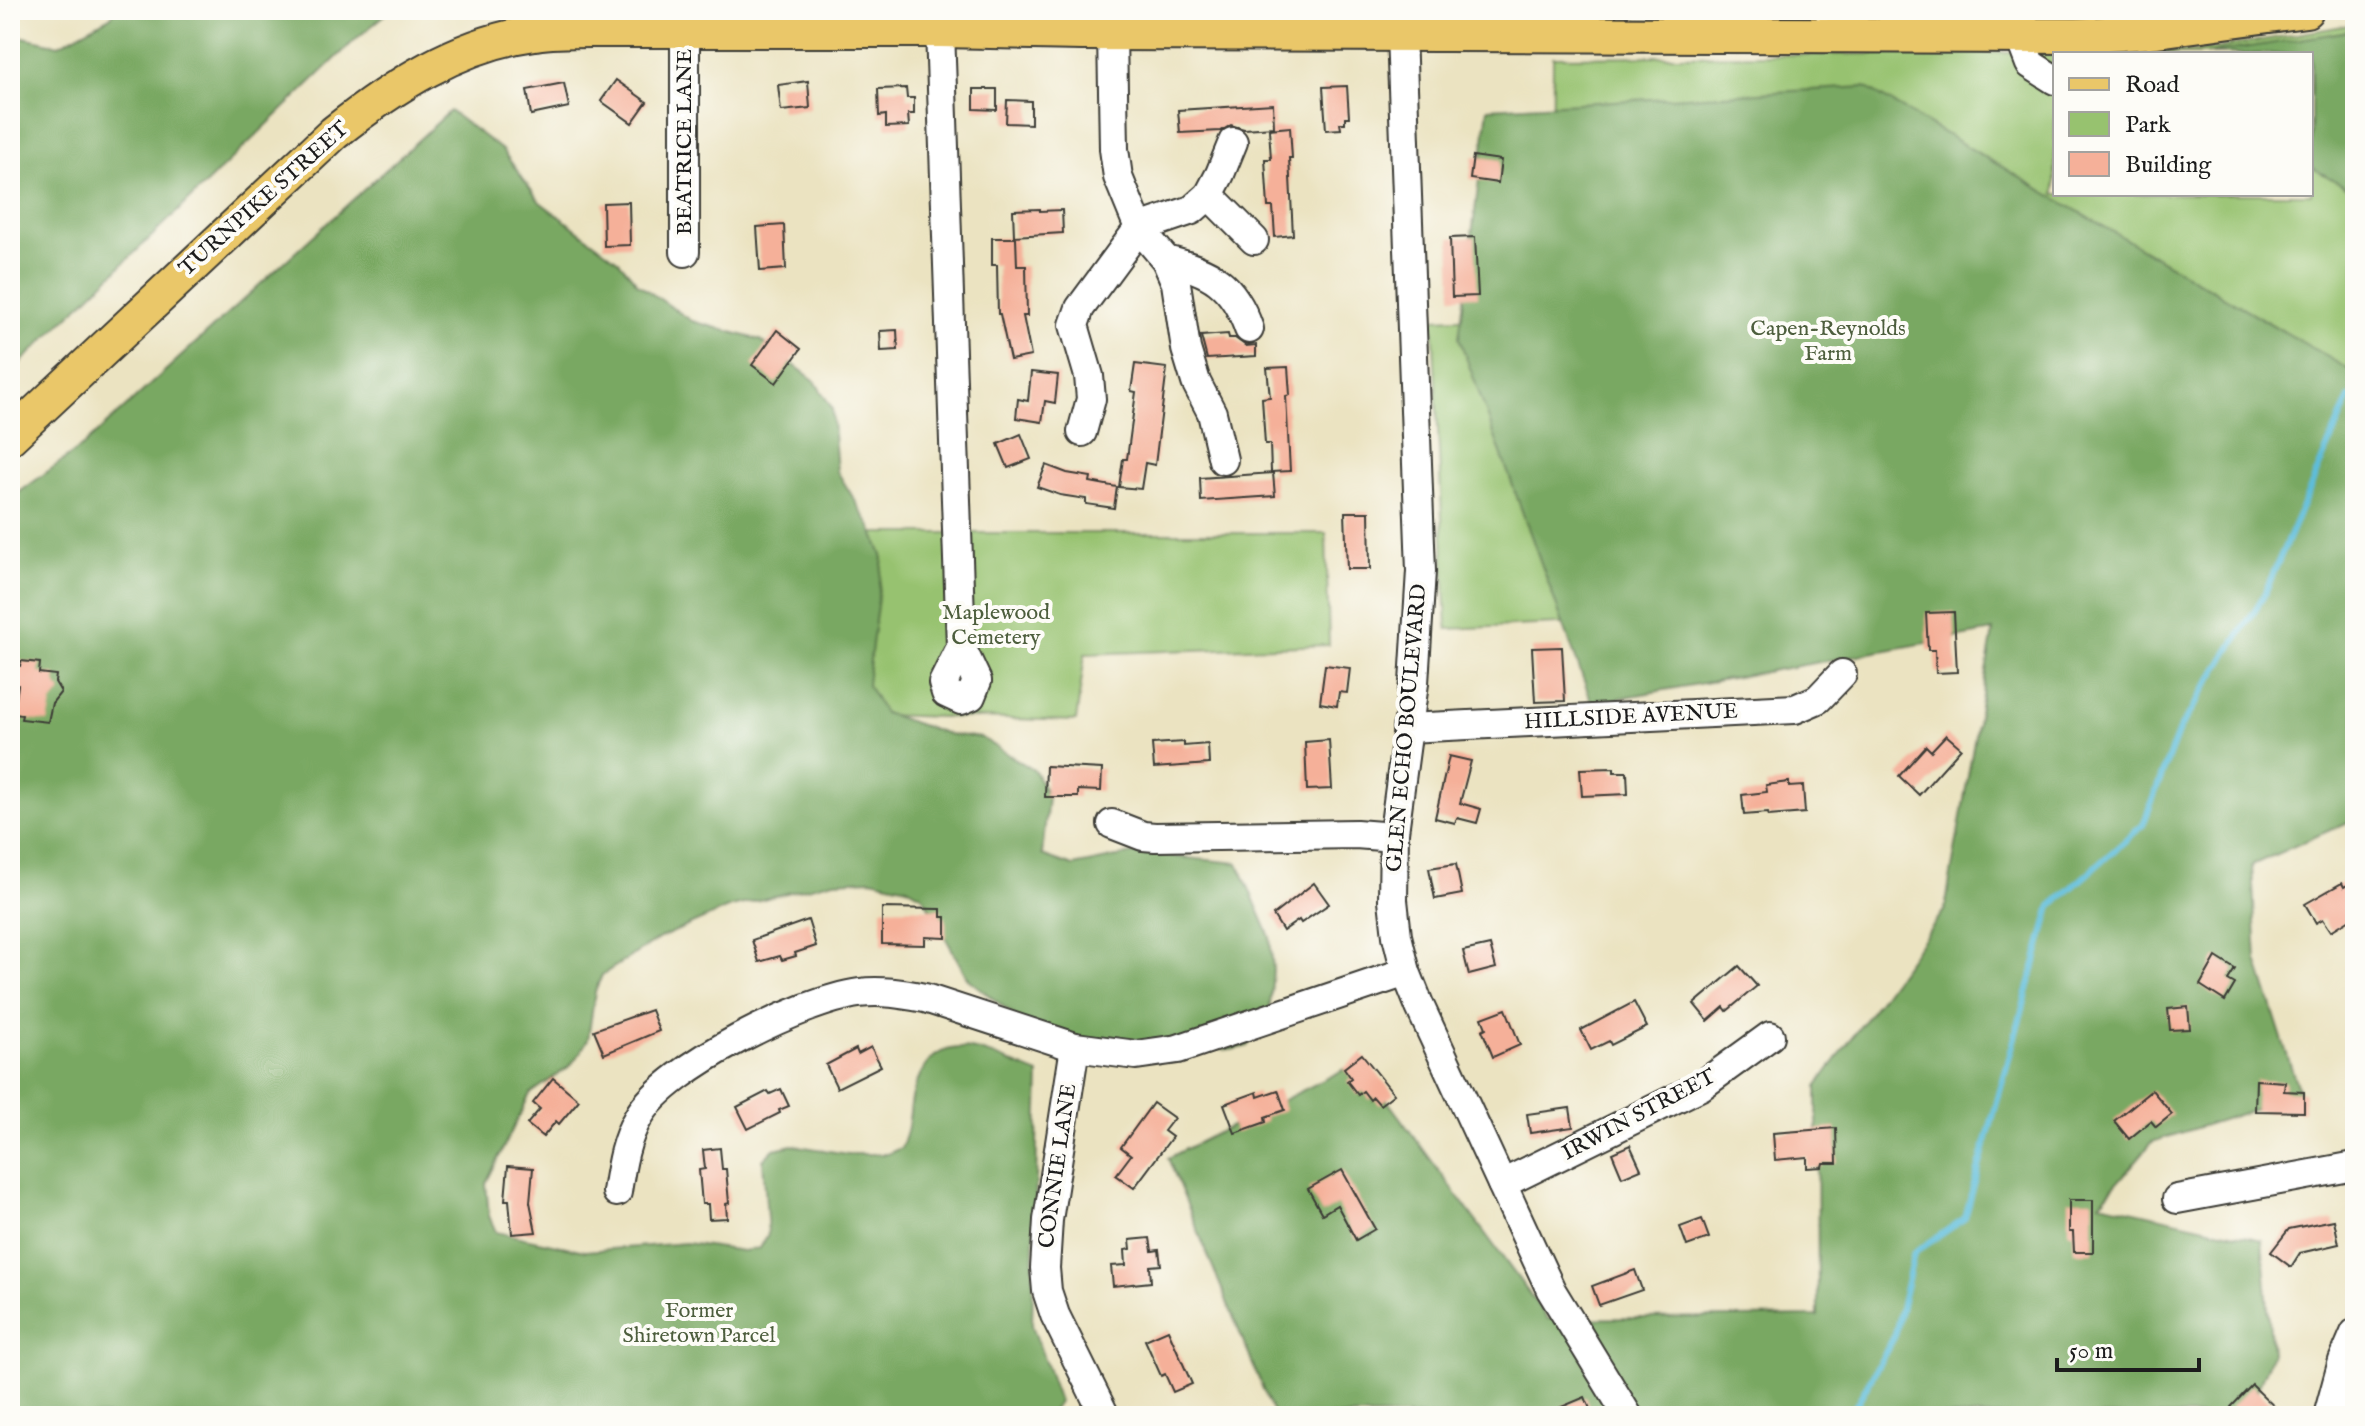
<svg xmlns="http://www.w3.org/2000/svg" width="2365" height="1426" font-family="'IM FELL English',serif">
<rect width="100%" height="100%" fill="#fdfcf7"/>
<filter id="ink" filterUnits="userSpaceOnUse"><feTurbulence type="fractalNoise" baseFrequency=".0125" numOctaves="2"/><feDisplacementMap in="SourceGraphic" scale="16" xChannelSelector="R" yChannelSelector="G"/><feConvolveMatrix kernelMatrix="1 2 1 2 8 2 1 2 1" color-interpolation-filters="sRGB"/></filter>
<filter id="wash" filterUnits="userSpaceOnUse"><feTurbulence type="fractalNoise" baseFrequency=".006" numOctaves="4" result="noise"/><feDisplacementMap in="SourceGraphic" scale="32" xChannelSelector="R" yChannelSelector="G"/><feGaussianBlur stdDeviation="1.8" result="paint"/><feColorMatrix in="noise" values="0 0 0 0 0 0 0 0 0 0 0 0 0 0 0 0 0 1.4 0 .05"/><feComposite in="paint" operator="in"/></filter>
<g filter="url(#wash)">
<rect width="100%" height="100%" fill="#ebe3c1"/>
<!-- green -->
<g fill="#97c26f" stroke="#5a6f46" stroke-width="2" fill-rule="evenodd">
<path d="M2355 24V589L1447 629 1433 319 1559 314 1552 215 1553 57 2201 51ZM2055 54H2311V194H2055Z"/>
<polygon points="845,533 1326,533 1329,645 1085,654 1076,721 848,714"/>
</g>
<!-- forest -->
<g fill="#79a862" stroke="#4a623f" stroke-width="2">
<polygon points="116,10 391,10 357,38 10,373 10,34 59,45 110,17"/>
<polygon points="1633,10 1805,10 1809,12 1633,16"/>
<polygon points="2355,30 2355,192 2311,167 2311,54 2206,54"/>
<polygon points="1865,87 2355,373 2355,819 2252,865 2257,960 2300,1095 2152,1142 2100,1203 2262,1240 2272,1353 2247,1416 1274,1416 1168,1158 1359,1062 1548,1319 1818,1316 1817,1086 1945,909 1993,631 1592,703 1459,338 1488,108"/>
<path d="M450 111 502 150 540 202 619 261 638 284 692 321 760 340 814 380 832 408 837 471 871 527 883 558 867 684 884 713 948 734 982 738 1035 771 1048 797 1042 855 1073 866 1137 853 1238 863 1270 937 1273 970 1269 1018 1248 1046 1231 1050 1041 1036 968 979 923 896 907 887 871 879 834 881 728 908 660 938 602 975 595 992 588 1039 580 1053 570 1066 530 1094 486 1183 489 1216 496 1232 585 1251 686 1243 743 1251 760 1248 768 1234 763 1160 774 1149 792 1145 848 1154H887L901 1148C911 1127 908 1114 913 1094 934 1018 989 1055 1039 1074L1032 1325 1059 1401 1049 1416H10V499L84 445Z"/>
</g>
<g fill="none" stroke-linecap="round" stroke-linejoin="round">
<!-- stream -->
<polyline stroke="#5dbddb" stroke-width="6" points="1850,1416 1895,1335 1914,1253 1965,1218 2051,906 2143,825 2179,730 2263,597 2349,398 2355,394"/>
</g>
<g id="blocks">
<!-- building -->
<g fill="#f5b099">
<polygon points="616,80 647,102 632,123 601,101"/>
<polygon points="808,81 810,108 781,111 778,85"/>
<polygon points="564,83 569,107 531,115 527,90"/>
<polygon points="1347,86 1349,117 1345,117 1345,123 1340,123 1341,129 1326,130 1323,87"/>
<polygon points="906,88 907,98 914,98 914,114 908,114 909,126 886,127 886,115 879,116 878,89"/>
<polygon points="974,89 997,89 997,110 974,109"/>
<polygon points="1007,100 1031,101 1031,124 1006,123"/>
<polygon points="1273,104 1274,127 1244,129 1231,125 1221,131 1180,133 1178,110"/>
<polygon points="1290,127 1292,158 1289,158 1293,235 1275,237 1273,207 1268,207 1265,159 1271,159 1269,129"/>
<polygon points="1473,156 1501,160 1498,183 1470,179"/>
<polygon points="629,202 630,245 604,246 603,203"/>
<polygon points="1040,209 1040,211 1062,210 1063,233 1014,236 1013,210"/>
<polygon points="784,225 786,269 760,271 757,227"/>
<polygon points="1475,237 1478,296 1452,297 1450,238"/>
<polygon points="992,238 1016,238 1017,266 1026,266 1027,316 1023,316 1031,356 1010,360 1000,314 998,314 997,265 992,265"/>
<polygon points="777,330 801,349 776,383 752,365"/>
<polygon points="897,330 898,350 881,351 880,331"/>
<polygon points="1228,334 1229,338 1235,338 1246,346 1256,345 1256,356 1207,359 1201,336"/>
<polygon points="1135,364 1167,368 1155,465 1145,463 1141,489 1119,487 1123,459 1127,459 1136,392 1131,391"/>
<polygon points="1288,367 1290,395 1286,396 1290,471 1271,472 1270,444 1265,444 1262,398 1270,397 1267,368"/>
<polygon points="1031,372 1058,375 1055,403 1045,401 1042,422 1016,418 1018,399 1028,401"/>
<polygon points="1021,434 1031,459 1008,468 998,444"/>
<polygon points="1046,465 1067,473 1091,477 1090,482 1117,487 1114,508 1086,504 1086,499 1060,495 1037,487"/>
<polygon points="1273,473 1275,496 1201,501 1200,478"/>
<polygon points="1345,512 1369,512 1370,569 1347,569"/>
<polygon points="1954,612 1957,672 1936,673 1935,650 1928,650 1926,613"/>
<polygon points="1562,647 1565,701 1535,702 1532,648"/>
<polygon points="21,661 40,663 39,673 56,675 55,682 61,692 52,703 48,722 21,719 22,715 14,714 18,685 10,684 12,665 20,666"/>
<polygon points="1325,665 1350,668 1347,693 1339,692 1337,706 1320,703"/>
<polygon points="1946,735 1961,748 1919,795 1899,776 1926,746 1931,751"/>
<polygon points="1329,740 1332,789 1307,790 1305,742"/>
<polygon points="1184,742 1184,746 1208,744 1209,764 1154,768 1152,744"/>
<polygon points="1449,756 1471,761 1460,803 1481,809 1477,823 1457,818 1455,823 1435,818"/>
<polygon points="1046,766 1102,769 1101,791 1078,790 1078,797 1045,797"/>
<polygon points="1614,768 1614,772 1627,772 1628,794 1582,796 1580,769"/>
<polygon points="1789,782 1789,787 1803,786 1805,813 1769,816 1768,813 1744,815 1742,795 1767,792 1766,785"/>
<polygon points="1456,864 1462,894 1435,899 1429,868"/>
<polygon points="2355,880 2355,916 2331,931 2323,919 2316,923 2305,904 2342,883 2344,887"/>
<polygon points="1314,883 1329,904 1301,923 1299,920 1283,931 1273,915"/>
<polygon points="882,908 941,909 941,917 946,917 946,938 925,937 925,945 882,944"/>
<polygon points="808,920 816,946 795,953 796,956 782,960 780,956 759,962 752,940"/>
<polygon points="1490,945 1496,968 1469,975 1463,951"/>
<polygon points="2216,957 2235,969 2228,980 2235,984 2225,1001 2200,985"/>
<polygon points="1739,966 1757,986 1727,1011 1724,1007 1708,1021 1694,1004"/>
<polygon points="1634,1002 1647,1027 1611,1045 1609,1041 1591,1050 1581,1030"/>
<polygon points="2188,1007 2190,1029 2170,1030 2168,1009"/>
<polygon points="1506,1009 1520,1045 1493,1057 1482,1030 1486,1028 1482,1018"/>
<polygon points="651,1010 659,1031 604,1054 594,1030"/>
<polygon points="871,1047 881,1066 837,1088 826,1065 856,1049 858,1054"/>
<polygon points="1362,1054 1394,1094 1380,1105 1373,1097 1370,1100 1363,1091 1358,1095 1347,1081 1351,1078 1344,1068"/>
<polygon points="553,1078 579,1100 559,1124 556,1121 543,1137 527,1124 540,1109 533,1103"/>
<polygon points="2256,1080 2285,1082 2284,1091 2304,1092 2304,1112 2255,1111"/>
<polygon points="781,1089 789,1106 779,1110 780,1113 748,1129 737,1107 768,1091 770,1094"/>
<polygon points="1278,1090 1285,1110 1265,1117 1266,1122 1235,1133 1224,1104 1257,1092 1258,1097"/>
<polygon points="2152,1090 2172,1114 2156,1127 2151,1121 2129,1139 2114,1121"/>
<polygon points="1153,1103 1174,1118 1164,1131 1172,1137 1134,1188 1116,1175 1131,1155 1121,1147"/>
<polygon points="1570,1108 1573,1127 1530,1133 1527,1114"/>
<polygon points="1836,1128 1837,1163 1823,1163 1822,1167 1807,1168 1807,1157 1775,1160 1773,1133"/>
<polygon points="1630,1145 1641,1169 1622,1177 1612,1153"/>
<polygon points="720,1148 722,1169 726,1169 729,1203 726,1204 727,1218 709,1219 708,1204 702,1204 699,1170 705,1169 703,1150"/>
<polygon points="508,1166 533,1168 530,1202 536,1232 512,1234 509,1200 505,1200"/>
<polygon points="1342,1170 1375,1229 1356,1240 1337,1205 1322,1214 1308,1189"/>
<polygon points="2069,1200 2093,1200 2093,1252 2074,1252 2073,1232 2069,1232"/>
<polygon points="1702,1219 1709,1238 1687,1246 1680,1227"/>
<polygon points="2334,1220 2339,1244 2300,1253 2291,1267 2271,1252 2289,1229"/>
<polygon points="1150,1238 1152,1251 1159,1250 1161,1265 1150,1266 1151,1282 1113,1286 1111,1266 1126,1265 1125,1250 1131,1249 1130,1240"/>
<polygon points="1635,1270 1642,1290 1599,1305 1592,1286"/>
<polygon points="1168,1330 1192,1384 1173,1392 1165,1374 1161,1376 1145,1340"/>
<polygon points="2252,1385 2284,1416 2240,1416 2231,1407"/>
<polygon points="1585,1397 1593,1416 1540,1416"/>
</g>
</g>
</g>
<g filter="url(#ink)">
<use href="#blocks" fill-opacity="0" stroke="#3b3a35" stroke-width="2"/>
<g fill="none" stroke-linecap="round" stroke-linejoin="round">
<!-- minor casing -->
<g stroke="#3b3a35" stroke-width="32">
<g id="minor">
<polyline points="1829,10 1836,34"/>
<polyline points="940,30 961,647 943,683 946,693 961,700 971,696 977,681 961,647"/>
<polyline points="1112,33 1114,149 1118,177 1139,228 1166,260 1176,283 1186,349 1196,382 1212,413 1223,460"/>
<polyline points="1401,34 1421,571 1414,683 1394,832 1393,900 1397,936 1406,972 1420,1007 1551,1290 1628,1416"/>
<polyline points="2019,35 2030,64 2055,80"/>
<polyline points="1209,195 1254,240"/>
<polyline points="685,252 685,31"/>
<path d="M1166 260C1211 271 1233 283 1249 329"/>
<polyline points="1082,432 1091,399 1089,376 1074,325 1080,308 1139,228 1192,210 1209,195 1220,174 1233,142"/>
<polyline points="1407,728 1795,709 1818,699 1842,674"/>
<polyline points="1112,824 1143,836 1155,837 1356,834 1394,837"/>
<polyline points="1075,1047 1048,1220 1045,1268 1047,1291 1055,1315 1105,1416"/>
<polyline points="1502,1184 1701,1086 1770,1036"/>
<path d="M617 1192C621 1166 625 1139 639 1116 668 1066 802 1001 859 993 882 990 903 994 925 998L1075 1047 1136 1055 1178 1049 1406 972"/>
<polyline points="2177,1199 2355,1166"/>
<polyline points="2328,1416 2343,1361 2355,1333"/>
</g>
</g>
<!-- major casing -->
<g stroke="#3b3a35" stroke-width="38">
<path id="major" d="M10 437 334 133C392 87 459 43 535 33 553 30 572 30 590 30H940L1082 33 2077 36 2150 31 2306 10"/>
</g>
<!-- minor -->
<use href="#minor" stroke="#fff" stroke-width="28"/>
<!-- major -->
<use href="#major" stroke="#eac769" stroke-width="34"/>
</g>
</g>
<g text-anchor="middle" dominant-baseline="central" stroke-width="8" stroke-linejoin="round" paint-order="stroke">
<!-- street labels -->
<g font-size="22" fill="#1c1c1c" stroke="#fdfcf7">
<text transform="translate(685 142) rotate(-90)">BEATRICE LANE</text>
<text transform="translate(264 199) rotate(-42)">TURNPIKE STREET</text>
<text transform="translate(1631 717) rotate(-3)">HILLSIDE AVENUE</text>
<text transform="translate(1407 728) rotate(-85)">GLEN ECHO BOULEVARD</text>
<text transform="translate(1639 1115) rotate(-28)">IRWIN STREET</text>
<text transform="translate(1058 1166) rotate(-82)">CONNIE LANE</text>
</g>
<!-- park labels -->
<g font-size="22" fill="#4d5e3d" stroke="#fdfcf7">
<text x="1828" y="329">Capen-Reynolds<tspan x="1828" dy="25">Farm</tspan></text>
<text x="996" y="613">Maplewood<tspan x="996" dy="25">Cemetery</tspan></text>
<text x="699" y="1311">Former<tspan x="699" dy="25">Shiretown Parcel</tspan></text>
</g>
</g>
<!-- margin -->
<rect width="2365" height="1426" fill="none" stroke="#fdfcf7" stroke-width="40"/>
<!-- legend -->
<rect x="2053" y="52" width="260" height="144" fill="#fdfcf7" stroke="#a3a29f" stroke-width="2"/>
<rect x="2069" y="78" width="40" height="12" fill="#eac769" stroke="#a3a29f" stroke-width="2"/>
<text x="2125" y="92" font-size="24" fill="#1c1c1c">Road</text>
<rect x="2069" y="112" width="40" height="24" fill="#97c26f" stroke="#a3a29f" stroke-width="2"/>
<text x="2125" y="132" font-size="24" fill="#1c1c1c">Park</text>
<rect x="2069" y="152" width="40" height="24" fill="#f5b099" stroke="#a3a29f" stroke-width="2"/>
<text x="2125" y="172" font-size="24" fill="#1c1c1c">Building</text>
<!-- scale -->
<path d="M2057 1358v12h142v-12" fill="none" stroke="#1c1c1c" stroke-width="4"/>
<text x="2069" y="1358" font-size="24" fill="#1c1c1c" stroke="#fdfcf7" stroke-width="6" paint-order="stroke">50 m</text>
</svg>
